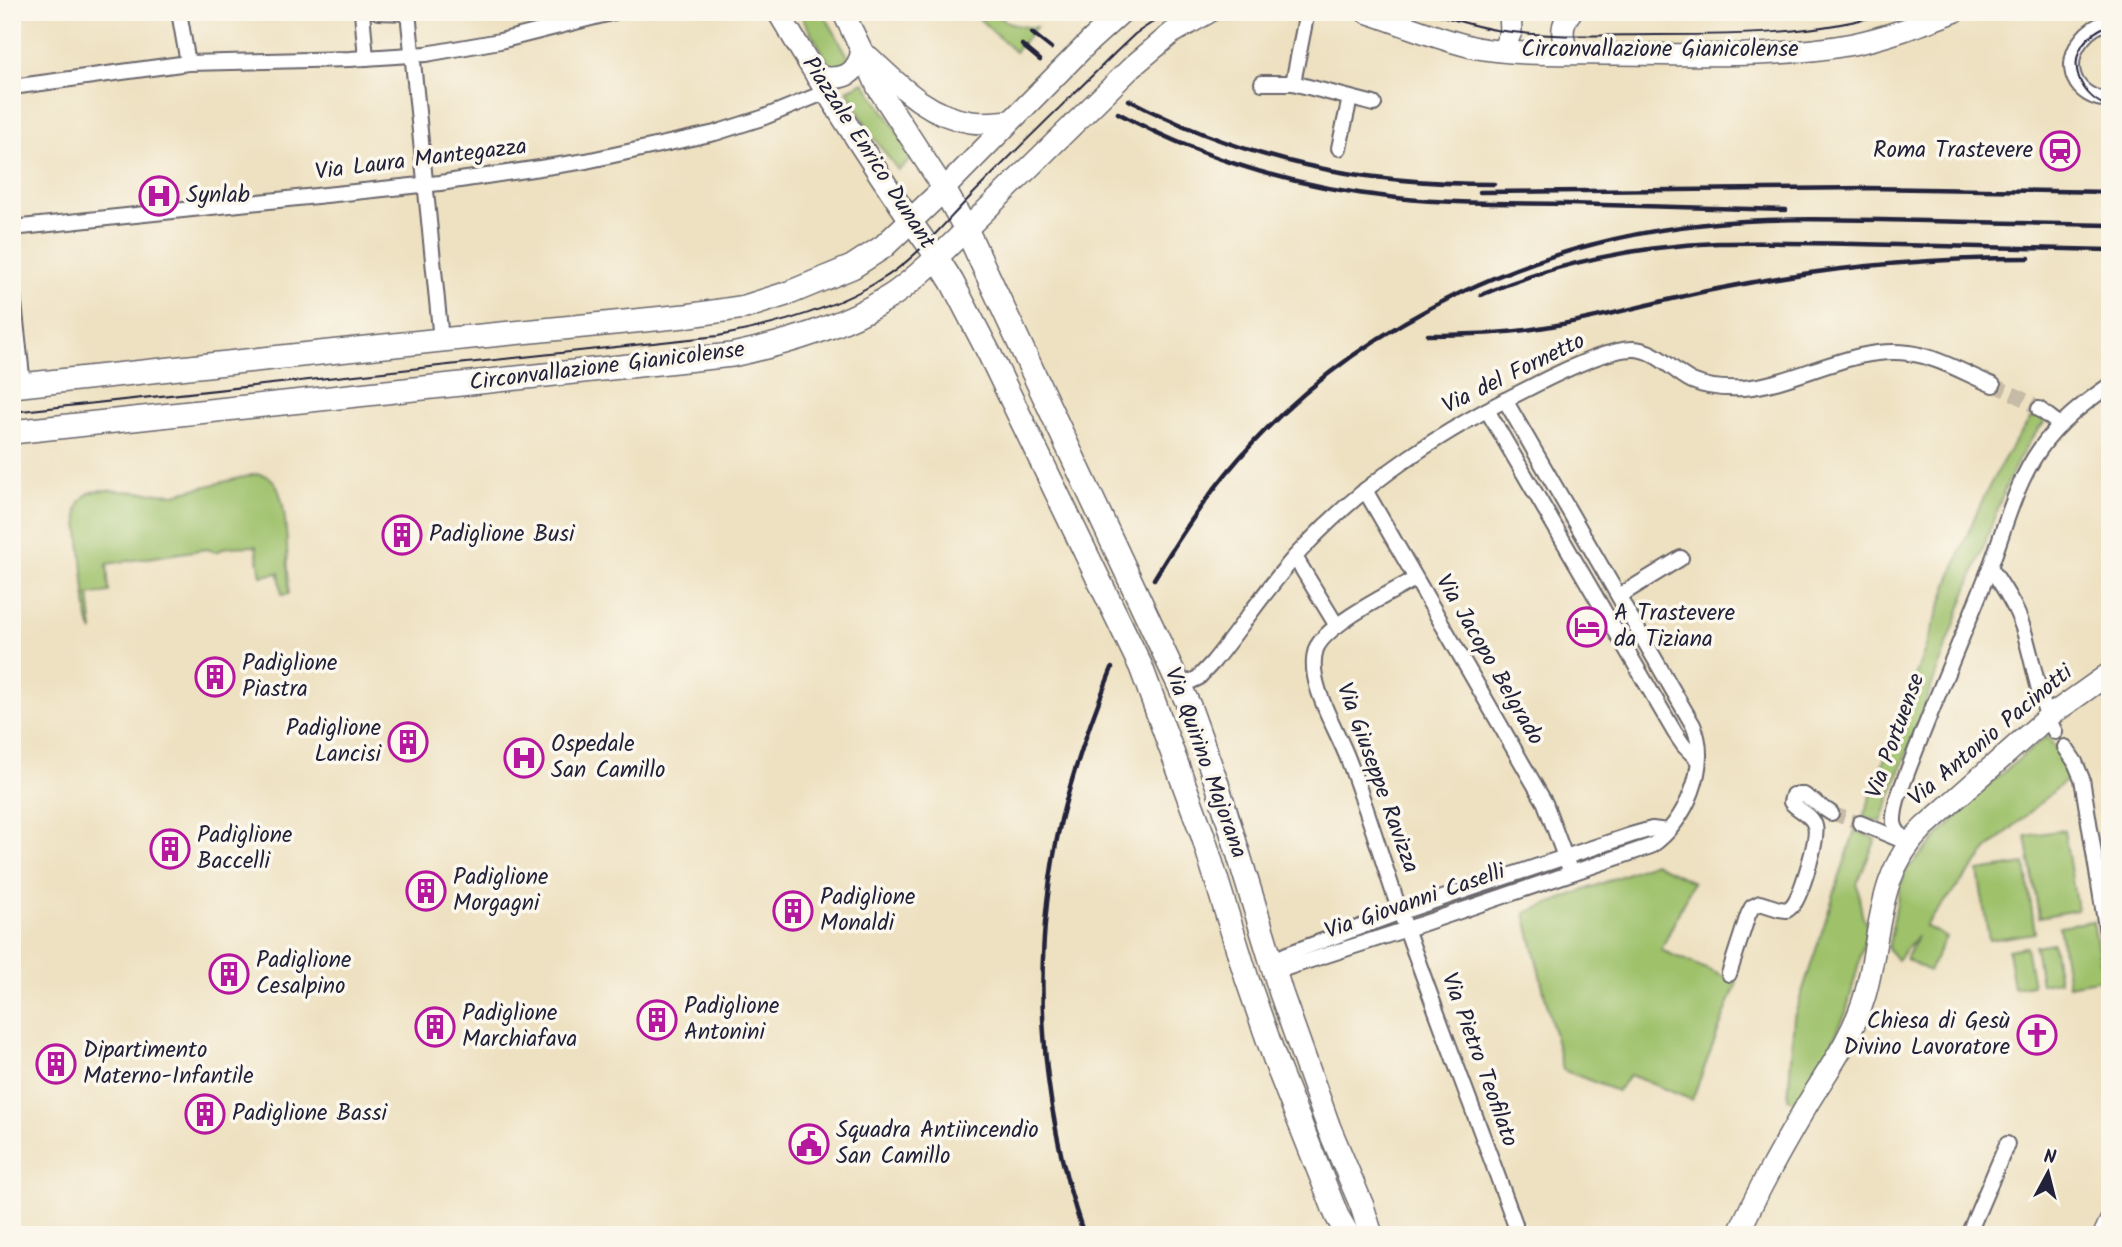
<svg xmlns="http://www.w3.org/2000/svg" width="2122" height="1247" font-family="Kalam,sans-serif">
<rect width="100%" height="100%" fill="#fbf7ec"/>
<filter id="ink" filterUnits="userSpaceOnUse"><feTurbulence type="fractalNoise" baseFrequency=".0143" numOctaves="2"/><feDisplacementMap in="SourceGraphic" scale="14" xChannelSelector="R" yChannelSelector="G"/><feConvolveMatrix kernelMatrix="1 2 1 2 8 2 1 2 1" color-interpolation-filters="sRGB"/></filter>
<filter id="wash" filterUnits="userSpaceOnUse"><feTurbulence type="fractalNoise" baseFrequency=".00686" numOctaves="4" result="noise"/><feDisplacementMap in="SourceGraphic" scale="28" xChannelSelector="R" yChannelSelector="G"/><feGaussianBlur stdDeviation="1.57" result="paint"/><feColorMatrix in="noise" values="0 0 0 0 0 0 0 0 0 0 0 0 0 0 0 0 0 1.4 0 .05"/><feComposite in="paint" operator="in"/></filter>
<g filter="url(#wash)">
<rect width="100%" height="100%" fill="#eee1c1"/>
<!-- green -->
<g fill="#9ec16b" stroke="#607253" stroke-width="2">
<path d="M799 12H823L849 58C844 64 840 67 832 68Z"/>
<path d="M972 12H994C1006 24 1019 28 1036 27L1015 52Z"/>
<polygon points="864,82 915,157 898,170 871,134 847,90"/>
<path d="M2035 413 2045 422C2025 444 2014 467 2003 494L1881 822 1863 817C1886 756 1908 696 1930 635 1958 557 1983 480 2035 413Z"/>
<path d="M256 474C264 474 271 476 275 483 289 504 287 567 289 594L282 595 279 573 261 576 256 546 227 547 216 552 207 549 107 564 109 592 89 595 93 632 88 620 77 511C80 496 89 491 103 490L174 494Z"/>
<polygon points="2047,736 2073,774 1989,848 1925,926 1946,937 1929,971 1906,959 1917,936 1897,960 1888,949 1900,887 1906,870 1983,789"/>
<polygon points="1855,830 1876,839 1857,884 1862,915 1868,927 1846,1013 1817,1074 1798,1102 1788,1099 1794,1017"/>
<polygon points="2064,830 2077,910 2039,917 2026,836"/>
<polygon points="1654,863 1693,882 1661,950 1737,982 1692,1100 1630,1075 1617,1091 1563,1070 1525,913"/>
<polygon points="2025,864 2035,933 1989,940 1978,871"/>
<polygon points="2093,921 2103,979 2068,985 2059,926"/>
<polygon points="2053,943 2059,981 2041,984 2035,946"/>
<polygon points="2026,947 2033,985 2014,988 2008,950"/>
</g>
</g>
<g filter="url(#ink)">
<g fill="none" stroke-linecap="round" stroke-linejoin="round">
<!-- street-tunnel -->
<g stroke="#c5bba6" stroke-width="14" stroke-dasharray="14 7" stroke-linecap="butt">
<polyline points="1993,385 2018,396 2039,409"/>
<polyline points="1831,813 1860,823"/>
</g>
<!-- street casing -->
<g stroke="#69656a" stroke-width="18">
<g id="street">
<polyline points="179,12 188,63"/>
<polyline points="362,12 366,58"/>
<polyline points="378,12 408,13"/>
<polyline points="408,12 441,340"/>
<path d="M2110 20C2100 24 2090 29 2083 38 2060 65 2075 99 2110 100"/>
<polyline points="1262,83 1293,83 1374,104"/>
<polyline points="1293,83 1307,12"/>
<polyline points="12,87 188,63 350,59 426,54 500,41 615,12"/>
<polyline points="1339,148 1350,98"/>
<polyline points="12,228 440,183 586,161 715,133 762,118 826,92"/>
<polyline points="12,285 23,385"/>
<polyline points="2039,409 2060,425"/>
<polyline points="1487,410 1675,733 1684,746 1698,760"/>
<polyline points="1365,490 1545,803 1571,873"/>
<polyline points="1295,557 1337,626"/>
<path d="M1990 567C2003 587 2016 606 2023 628 2034 663 2038 700 2055 732"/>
<path d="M1415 579C1392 592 1325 625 1316 649 1305 681 1337 729 1348 759 1366 805 1380 853 1396 900 1434 1009 1476 1116 1515 1224"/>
<polyline points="1619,596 1681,558"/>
<path d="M1181 686 1198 678 1213 662C1244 624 1271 581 1305 546 1369 478 1446 429 1529 388 1554 375 1605 349 1633 349 1656 349 1672 371 1692 381 1708 388 1727 389 1744 388 1799 383 1854 345 1909 353 1938 357 1966 374 1993 385"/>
<polyline points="2065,747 2075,762 2082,779 2110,952"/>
<polyline points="1860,823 1901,840"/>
<path d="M1909 843C1891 829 1892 822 1897 800 1925 721 1960 645 1990 567 2005 528 2015 484 2040 449 2058 423 2084 403 2110 385"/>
<polyline points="1271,962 1287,954 1401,912 1631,835 1652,829 1668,831"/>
<path d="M1274 972 1407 929 1651 846C1686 823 1711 764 1693 725L1505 400"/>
<path d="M1729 974 1748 915 1752 907 1760 903 1779 909 1787 910C1791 907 1792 907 1795 902 1802 890 1819 838 1815 826 1812 814 1798 811 1791 802L1793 795H1804L1831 813"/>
<polyline points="1968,1235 2007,1144"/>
</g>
</g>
<!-- secondary casing -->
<g stroke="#69656a" stroke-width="24">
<g id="secondary">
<path d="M778 12C828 96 880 179 937 258L1133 66 1172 33 1209 12"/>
<polyline points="843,12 862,51 878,88 944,189 1091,40 1122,12"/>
<path d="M1366 12C1403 24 1439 40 1477 48 1522 56 1570 53 1615 54 1693 54 1775 59 1853 44 1888 37 1921 24 1954 12"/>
<polyline points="1503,50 1511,32 1510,12"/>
<path d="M1569 53C1561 39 1560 25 1571 12"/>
<path d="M869 57C899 85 928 116 971 122 984 124 997 122 1010 121"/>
<path d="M817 77C842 80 856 77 862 51"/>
<path d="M1738 1235C1758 1189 1783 1146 1808 1103 1829 1069 1854 1034 1865 995 1882 935 1875 875 1924 827L2048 717 2110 673"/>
<polyline points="2104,1235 2110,1222"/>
</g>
</g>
<!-- primary casing -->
<g stroke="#69656a" stroke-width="26">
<g id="primary">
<polyline points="12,386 441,340 685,316 745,307 789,293 852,267 883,247 944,189 967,231 1189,706 1217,784 1281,993 1329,1128 1362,1206 1371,1235"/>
<path d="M12 432 732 355C787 343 843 327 891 296 908 285 922 271 937 258L952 282 990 355 1141 667 1203 836 1247 979 1278 1068 1337 1216 1348 1235"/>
</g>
</g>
<!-- street -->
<use href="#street" stroke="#fff" stroke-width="14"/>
<!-- secondary -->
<use href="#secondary" stroke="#fff" stroke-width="21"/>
<!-- primary -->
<use href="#primary" stroke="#fff" stroke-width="23"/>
<!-- tram -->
<g stroke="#22223b" stroke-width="2">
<path d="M1429 12C1451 19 1473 26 1496 30 1549 38 1604 35 1657 35 1736 35 1815 35 1891 12"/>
<path d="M2110 24C2100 29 2090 34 2083 44 2067 69 2084 99 2110 107"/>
<path d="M12 412 718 336C773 326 831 310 879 281 914 261 941 227 969 198 1017 148 1067 101 1116 52L1135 34 1168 12"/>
</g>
<!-- rail -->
<g stroke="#22223b" stroke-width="4.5">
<polyline points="1032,33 1051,48"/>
<polyline points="1022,45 1040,60"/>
<path d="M1129 100C1248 162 1360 184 1494 184"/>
<path d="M1118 113C1204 160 1299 188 1397 198 1453 204 1511 203 1567 204 1640 206 1713 208 1786 210"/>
<polyline points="1480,192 1867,188 2110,192"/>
<path d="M1481 295C1555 263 1638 246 1718 243 1764 242 1810 243 1856 244 1940 246 2025 248 2110 250"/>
<path d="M1428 335C1465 335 1503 334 1539 328 1599 319 1657 301 1717 289 1819 268 1925 258 2029 258"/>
<path d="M1154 579C1183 531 1214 484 1253 443 1369 318 1538 241 1706 224 1764 218 1822 219 1880 220 1957 222 2033 223 2110 225"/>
<path d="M1084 1235C1038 1102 1030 956 1061 820 1074 768 1092 717 1112 668"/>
</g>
</g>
</g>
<!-- icons -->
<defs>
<g id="station-ring" transform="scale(2.0125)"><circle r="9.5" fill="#fbf7ec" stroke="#b5179e" stroke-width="1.5"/><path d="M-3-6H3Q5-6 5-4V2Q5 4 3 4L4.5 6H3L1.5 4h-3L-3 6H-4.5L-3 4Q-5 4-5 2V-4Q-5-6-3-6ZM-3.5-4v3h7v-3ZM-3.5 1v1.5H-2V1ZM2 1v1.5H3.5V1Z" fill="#b5179e"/></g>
<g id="hospital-ring" transform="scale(2.0125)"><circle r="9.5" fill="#fbf7ec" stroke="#b5179e" stroke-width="1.5"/><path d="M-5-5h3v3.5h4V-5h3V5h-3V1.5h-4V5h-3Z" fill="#b5179e"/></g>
<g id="building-ring" transform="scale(2.0125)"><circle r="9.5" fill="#fbf7ec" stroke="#b5179e" stroke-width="1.5"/><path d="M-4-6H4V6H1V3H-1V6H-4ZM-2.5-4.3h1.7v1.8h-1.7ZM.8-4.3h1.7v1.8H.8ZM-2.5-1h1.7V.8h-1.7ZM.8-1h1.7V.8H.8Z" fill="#b5179e"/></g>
<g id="hotel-ring" transform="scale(2.0125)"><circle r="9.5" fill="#fbf7ec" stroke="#b5179e" stroke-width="1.5"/><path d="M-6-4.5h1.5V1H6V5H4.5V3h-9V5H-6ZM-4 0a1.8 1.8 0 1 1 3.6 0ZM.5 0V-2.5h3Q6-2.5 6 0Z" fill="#b5179e"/></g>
<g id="church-ring" transform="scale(2.0125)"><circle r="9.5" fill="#fbf7ec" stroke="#b5179e" stroke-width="1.5"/><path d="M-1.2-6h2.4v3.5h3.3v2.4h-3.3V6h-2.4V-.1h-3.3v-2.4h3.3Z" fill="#b5179e"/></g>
<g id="civic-ring" transform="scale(2.0125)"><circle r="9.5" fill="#fbf7ec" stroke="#b5179e" stroke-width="1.5"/><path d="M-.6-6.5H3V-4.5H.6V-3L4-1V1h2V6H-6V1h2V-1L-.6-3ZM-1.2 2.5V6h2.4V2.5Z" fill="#b5179e"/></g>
</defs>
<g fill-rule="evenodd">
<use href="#station-ring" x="2060" y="151"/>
<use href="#hospital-ring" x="159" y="196"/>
<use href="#building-ring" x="402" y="535"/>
<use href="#hotel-ring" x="1587" y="627"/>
<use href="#building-ring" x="215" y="677"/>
<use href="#building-ring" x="408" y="742"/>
<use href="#hospital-ring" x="524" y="758"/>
<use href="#building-ring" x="170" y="849"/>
<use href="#building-ring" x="426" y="891"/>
<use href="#building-ring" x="793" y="911"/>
<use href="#building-ring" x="229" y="974"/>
<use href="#building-ring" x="657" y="1020"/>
<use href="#building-ring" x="435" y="1027"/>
<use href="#church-ring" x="2037" y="1035"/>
<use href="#building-ring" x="56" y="1064"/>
<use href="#building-ring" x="205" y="1114"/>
<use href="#civic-ring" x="809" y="1144"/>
</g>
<g text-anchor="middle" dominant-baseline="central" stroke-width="7" stroke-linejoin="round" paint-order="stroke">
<!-- street labels -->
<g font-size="23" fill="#22223b" stroke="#fbf7ec">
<text x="1660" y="50">Circonvallazione Gianicolense</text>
<text transform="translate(868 153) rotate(57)">Piazzale Enrico Dunant</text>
<text transform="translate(421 160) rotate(-7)">Via Laura Mantegazza</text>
<text transform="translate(607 367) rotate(-7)">Circonvallazione Gianicolense</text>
<text transform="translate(1514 374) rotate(-26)">Via del Fornetto</text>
<text transform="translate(1489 660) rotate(60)">Via Jacopo Belgrado</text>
<text transform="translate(1896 736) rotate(-70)">Via Portuense</text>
<text transform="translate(1991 736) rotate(-40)">Via Antonio Pacinotti</text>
<text transform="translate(1205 763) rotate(70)">Via Quirino Majorana</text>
<text transform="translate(1377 778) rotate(70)">Via Giuseppe Ravizza</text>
<text transform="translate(1415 902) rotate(-19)">Via Giovanni Caselli</text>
<text transform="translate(1479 1060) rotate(70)">Via Pietro Teofilato</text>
</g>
<!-- poi labels -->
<g font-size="23" fill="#22223b" stroke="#fbf7ec" text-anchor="start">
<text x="2033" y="151" text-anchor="end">Roma Trastevere</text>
<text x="186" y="196">Synlab</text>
<text x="429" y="535">Padiglione Busi</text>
<text x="1614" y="614">A Trastevere<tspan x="1614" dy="26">da Tiziana</tspan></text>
<text x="242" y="664">Padiglione<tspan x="242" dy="26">Piastra</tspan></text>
<text x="381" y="729" text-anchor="end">Padiglione<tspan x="381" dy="26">Lancisi</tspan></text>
<text x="551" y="745">Ospedale<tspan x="551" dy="26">San Camillo</tspan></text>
<text x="197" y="836">Padiglione<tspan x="197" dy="26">Baccelli</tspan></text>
<text x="453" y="878">Padiglione<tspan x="453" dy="26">Morgagni</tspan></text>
<text x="820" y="898">Padiglione<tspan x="820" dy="26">Monaldi</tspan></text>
<text x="256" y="961">Padiglione<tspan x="256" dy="26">Cesalpino</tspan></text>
<text x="684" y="1007">Padiglione<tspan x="684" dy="26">Antonini</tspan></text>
<text x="462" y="1014">Padiglione<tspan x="462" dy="26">Marchiafava</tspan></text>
<text x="2010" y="1022" text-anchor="end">Chiesa di Gesù<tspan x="2010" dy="26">Divino Lavoratore</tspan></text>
<text x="83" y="1051">Dipartimento<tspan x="83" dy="26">Materno-Infantile</tspan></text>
<text x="232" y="1114">Padiglione Bassi</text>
<text x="836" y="1131">Squadra Antiincendio<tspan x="836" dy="26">San Camillo</tspan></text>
</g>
</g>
<!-- margin -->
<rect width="2122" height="1247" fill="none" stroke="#fbf7ec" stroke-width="42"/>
<!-- north arrow -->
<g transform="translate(2048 1173) rotate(7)" stroke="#fbf7ec" stroke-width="5" paint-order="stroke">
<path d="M0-5L12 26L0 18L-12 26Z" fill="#22223b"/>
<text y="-10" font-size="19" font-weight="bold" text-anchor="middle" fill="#22223b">N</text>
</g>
</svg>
